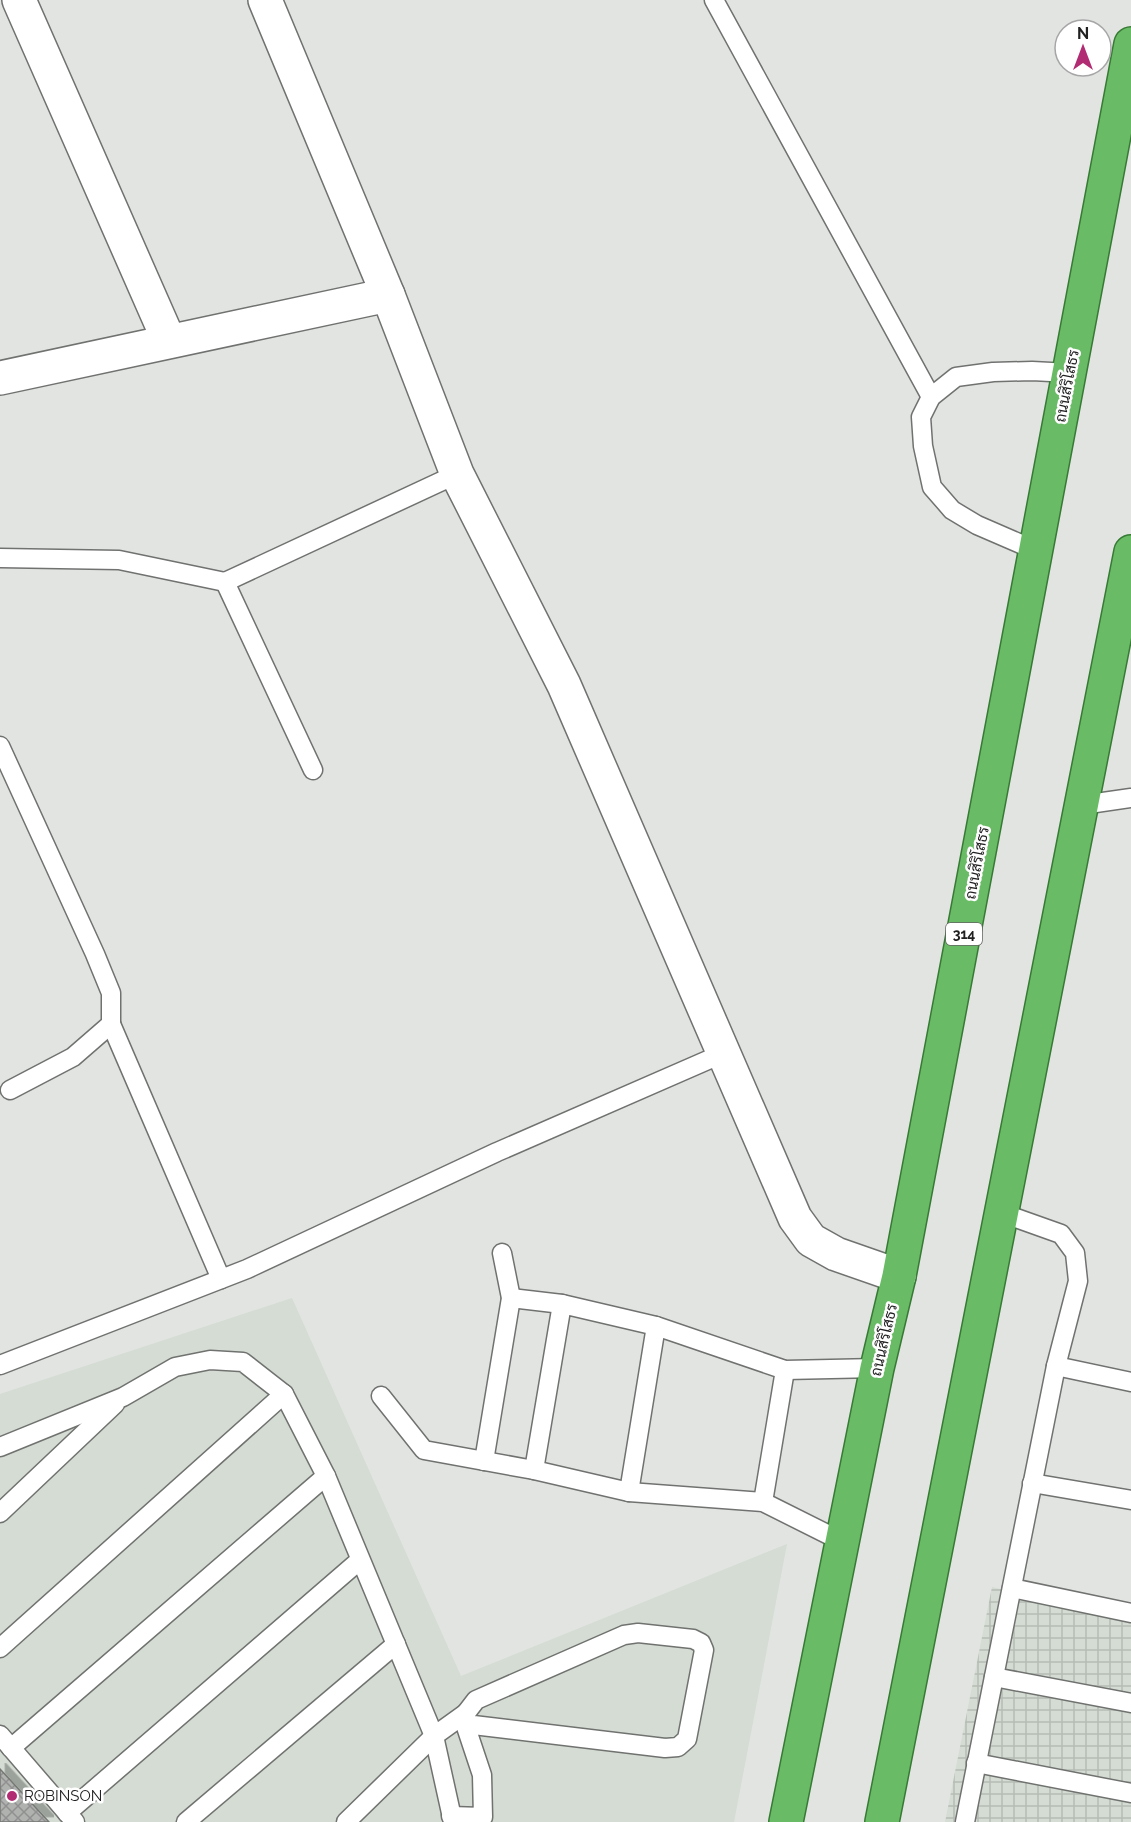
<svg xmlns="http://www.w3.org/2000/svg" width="1131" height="1822" font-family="Raleway,Sarabun,sans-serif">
<defs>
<pattern id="industrial-grid" width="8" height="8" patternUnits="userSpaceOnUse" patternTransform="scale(1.5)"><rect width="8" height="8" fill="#d4dcd3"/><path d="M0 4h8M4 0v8" fill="none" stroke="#b6bcb5"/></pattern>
<pattern id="building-cross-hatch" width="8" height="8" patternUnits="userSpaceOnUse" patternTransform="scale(1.5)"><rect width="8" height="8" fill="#b0b2b0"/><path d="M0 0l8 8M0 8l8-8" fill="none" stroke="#8f908f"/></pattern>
<filter id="shadow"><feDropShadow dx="5.5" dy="-5.5" stdDeviation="0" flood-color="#0004"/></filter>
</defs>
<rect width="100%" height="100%" fill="#e2e4e2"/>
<!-- built -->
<polygon fill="#d4dcd3" points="292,1298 461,1676 787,1544 734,1822 0,1822 0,1394"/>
<!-- industrial -->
<polygon fill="url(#industrial-grid)" points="992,1587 1131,1621 1131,1822 945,1822"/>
<!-- building -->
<polygon fill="url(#building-cross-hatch)" stroke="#767875" stroke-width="1.5" filter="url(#shadow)" points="0,1769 49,1822 0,1822"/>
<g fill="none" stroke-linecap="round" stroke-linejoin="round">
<!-- service casing -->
<g stroke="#707270" stroke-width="21">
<g id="service">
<polyline points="714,0 931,397"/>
<polyline points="1037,551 977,525 952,510 932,487 923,446 921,417 931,397 956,377 993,372 1032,371 1070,373"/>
<polyline points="0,558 119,560 225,582"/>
<polyline points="0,746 95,954 111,993 111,1024 73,1057 10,1090"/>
<polyline points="313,770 225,582 457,474"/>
<polyline points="1082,805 1131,798"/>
<polyline points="111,1024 221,1279"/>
<polyline points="511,1298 562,1304"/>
<polyline points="0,1365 247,1269 497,1152 724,1053"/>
<polyline points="1056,1366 1131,1382"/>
<polyline points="381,1396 424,1450 534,1470"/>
<polyline points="0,1447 123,1397 175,1367 210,1360 243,1362 284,1394 326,1476 434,1736 453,1822"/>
<polyline points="484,1461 511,1298 502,1253"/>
<polyline points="1032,1483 1131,1500"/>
<polyline points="629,1492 656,1326"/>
<polyline points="763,1502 785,1370"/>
<polyline points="0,1513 115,1404"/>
<polyline points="843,1542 763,1502 629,1492 534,1470 562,1304 656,1326 785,1370 877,1368"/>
<polyline points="1012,1588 1131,1613"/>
<polyline points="0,1648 284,1394"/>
<polyline points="994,1677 1131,1703"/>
<polyline points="0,1735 75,1822"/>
<polyline points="11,1748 326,1476"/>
<polyline points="976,1763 1131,1793"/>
<polyline points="67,1813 360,1560"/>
<polyline points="451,1816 483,1817 482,1775 465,1724 466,1713 476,1700 624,1635 638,1633 693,1639 701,1643 704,1650 687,1739 678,1747 665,1748 465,1724"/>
<polyline points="186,1822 396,1644"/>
<polyline points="346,1822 434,1736 466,1713"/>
<polyline points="965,1822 1056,1366 1078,1281 1075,1253 1061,1234 1002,1213"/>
</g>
</g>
<!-- minor casing -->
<g stroke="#707270" stroke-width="36">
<g id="minor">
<polyline points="19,0 169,341"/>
<polyline points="265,0 388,295"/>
<polyline points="0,378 388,295 457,474 564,685 795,1218 811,1240 836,1254 899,1276"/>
</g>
</g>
<!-- trunk casing -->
<g stroke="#377a35" stroke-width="36">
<g id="trunk">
<polyline points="786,1822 877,1368 899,1276 1131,44"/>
<polyline points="882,1822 1131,552"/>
</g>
</g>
<!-- service -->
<use href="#service" stroke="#fff" stroke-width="18"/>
<!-- minor -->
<use href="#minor" stroke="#fff" stroke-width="33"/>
<!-- trunk -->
<use href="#trunk" stroke="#6abb66" stroke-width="33"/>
</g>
<!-- markers -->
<circle fill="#b12c73" stroke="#fff" stroke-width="2" cx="12" cy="1796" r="6"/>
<g text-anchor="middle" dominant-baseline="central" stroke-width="5" stroke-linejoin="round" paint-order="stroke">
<!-- shield labels -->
<rect fill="#fff" stroke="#636463" stroke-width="1.5" x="946" y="923" width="36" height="22" rx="4.5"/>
<g font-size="14" font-weight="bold" fill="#202120">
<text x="964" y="934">314</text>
</g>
<!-- street labels -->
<g font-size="15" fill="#202120" stroke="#fff">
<text transform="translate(1067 386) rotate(-79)">ถนนสิริโสธร</text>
<text transform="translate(977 863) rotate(-79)">ถนนสิริโสธร</text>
<text transform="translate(884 1340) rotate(-77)">ถนนสิริโสธร</text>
</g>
<!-- poi labels -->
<g font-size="15" fill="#202120" stroke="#fff" text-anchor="start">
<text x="24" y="1796">ROBINSON</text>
</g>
</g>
<!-- north arrow -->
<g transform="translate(1083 48)"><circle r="28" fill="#ffffff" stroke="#a6a6a6" stroke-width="1.5"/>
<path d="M0-4.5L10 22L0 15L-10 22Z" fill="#b12c73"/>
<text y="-9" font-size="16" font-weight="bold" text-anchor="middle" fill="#202120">N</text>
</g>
</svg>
